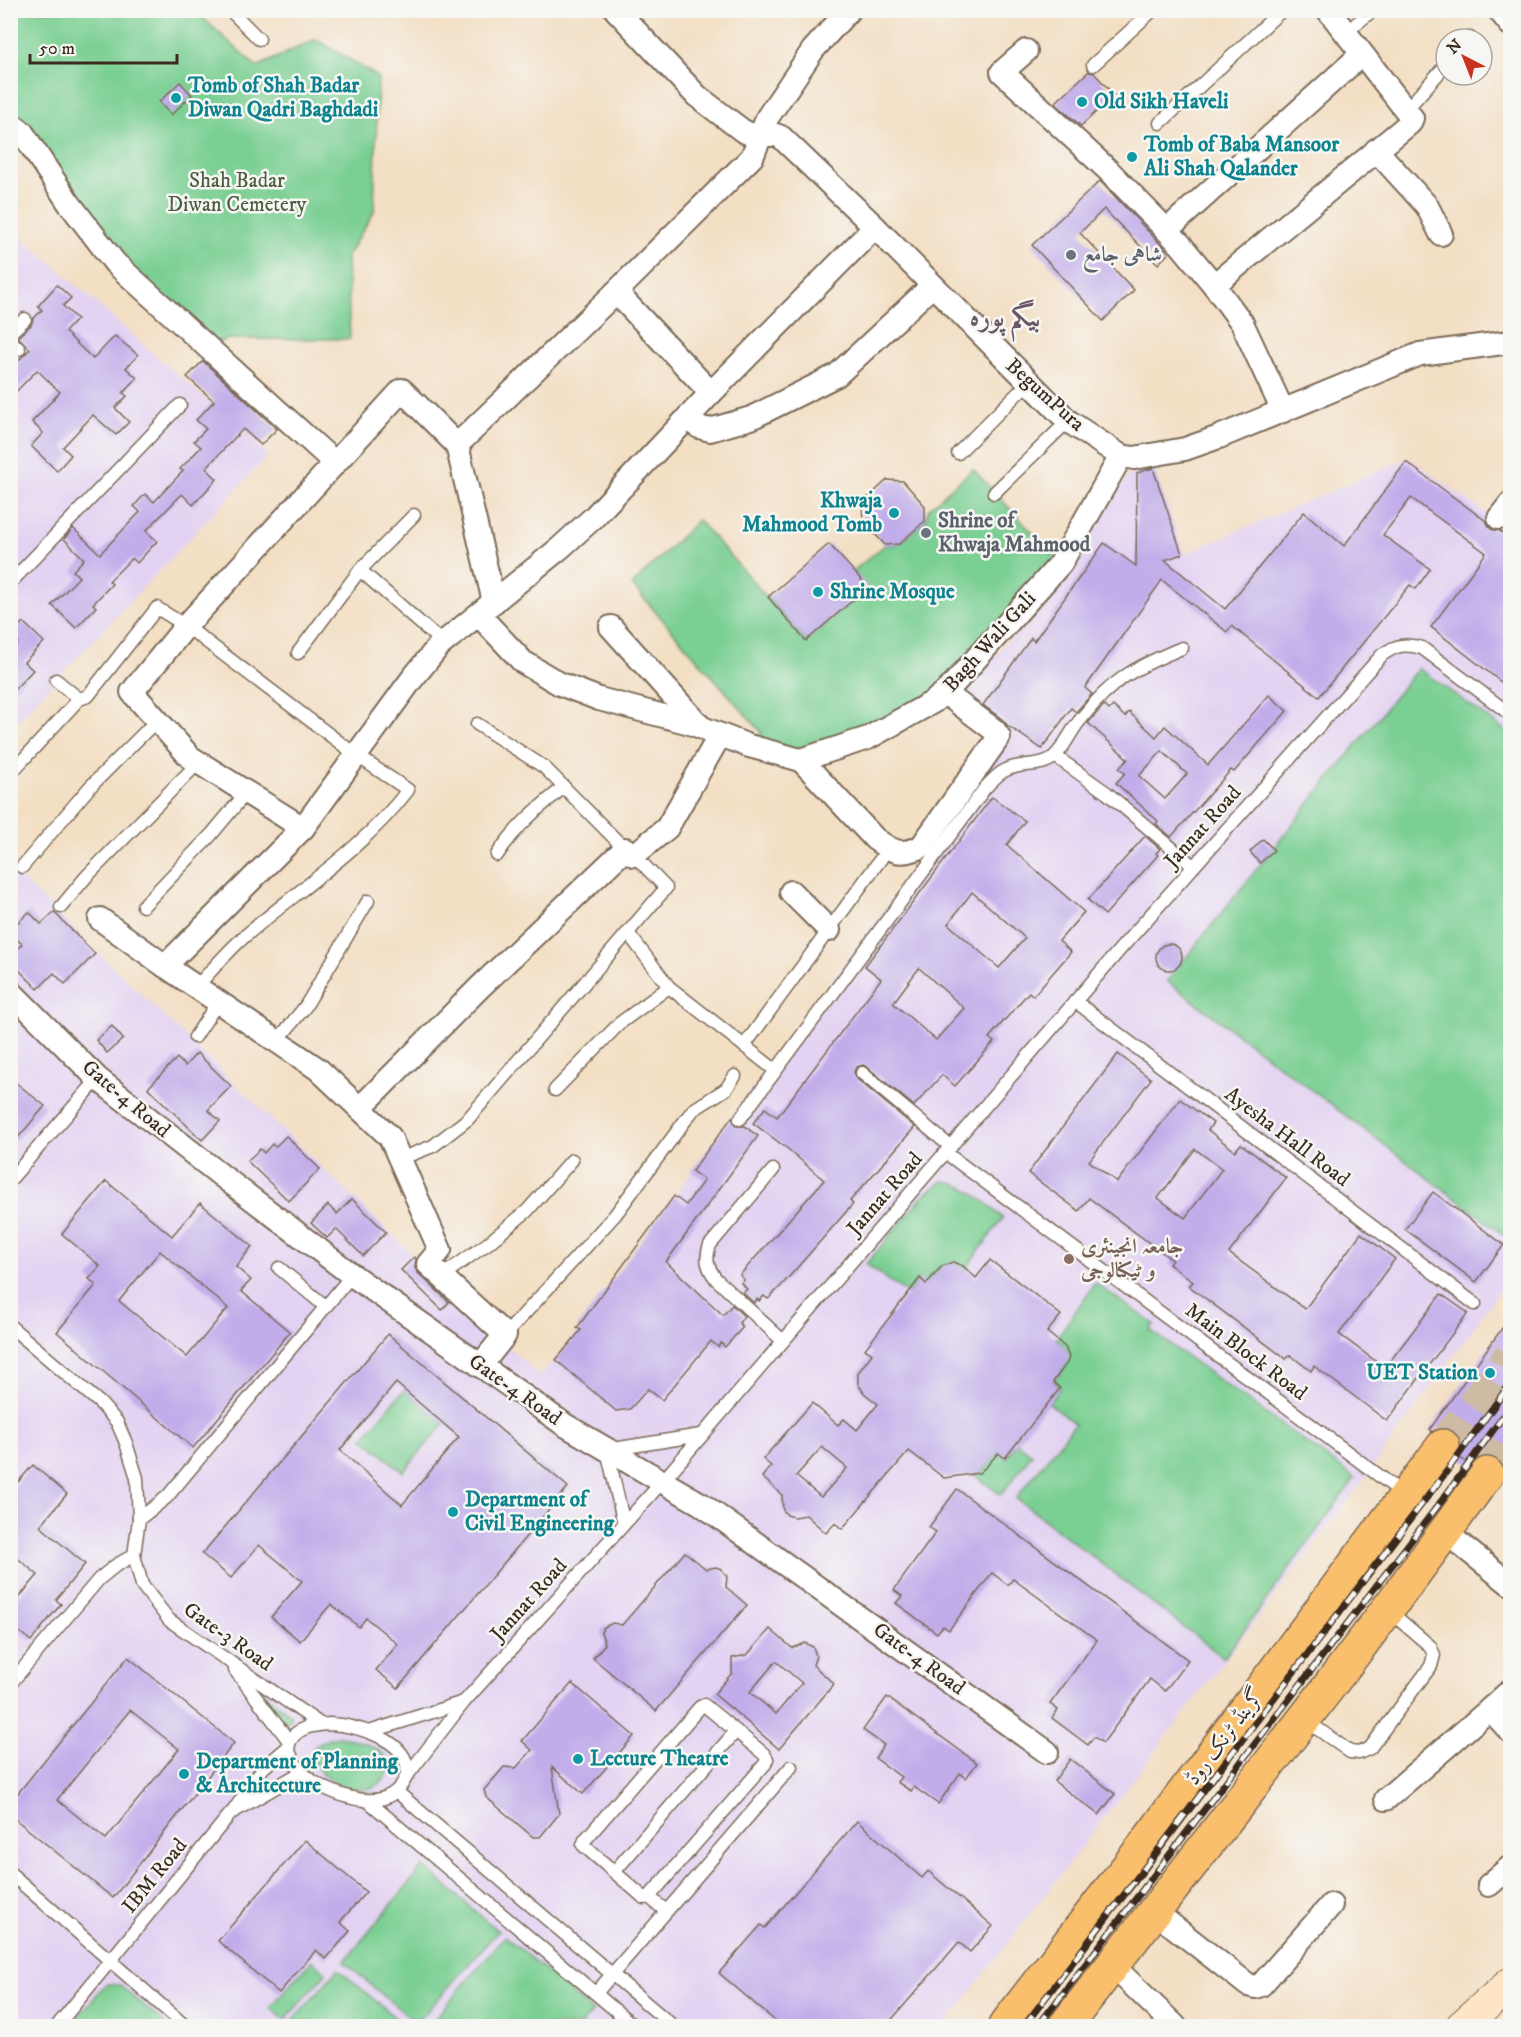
<svg xmlns="http://www.w3.org/2000/svg" width="1521" height="2037" font-family="'IM FELL DW Pica',Amiri,serif">
<rect width="100%" height="100%" fill="#f6f6f2"/>
<filter id="ink" filterUnits="userSpaceOnUse"><feTurbulence type="fractalNoise" baseFrequency=".0167" numOctaves="2"/><feDisplacementMap in="SourceGraphic" scale="12" xChannelSelector="R" yChannelSelector="G"/><feConvolveMatrix kernelMatrix="1 2 1 2 8 2 1 2 1" color-interpolation-filters="sRGB"/></filter>
<filter id="wash" filterUnits="userSpaceOnUse"><feTurbulence type="fractalNoise" baseFrequency=".008" numOctaves="4" result="noise"/><feDisplacementMap in="SourceGraphic" scale="24" xChannelSelector="R" yChannelSelector="G"/><feGaussianBlur stdDeviation="1.35" result="paint"/><feColorMatrix in="noise" values="0 0 0 0 0 0 0 0 0 0 0 0 0 0 0 0 0 1.4 0 .05"/><feComposite in="paint" operator="in"/></filter>
<g filter="url(#wash)">
<rect width="100%" height="100%" fill="#f3dfc4"/>
<!-- built -->
<g fill="#e3d3f2">
<polygon points="11,228 269,455 11,727"/>
<polygon points="1409,458 1510,530 1510,1277 1360,1485 944,2026 11,2026 10,868 540,1377 580,1330 577,1328 1012,735 960,695 1072,570 1127,476 1153,467 1184,554"/>
</g>
<!-- green -->
<g fill="#7acf93" stroke="#5a7c58" stroke-width="1.5">
<polygon points="11,11 195,11 257,67 316,39 378,77 374,212 347,256 350,339 228,339 211,346 122,259 11,118"/>
<polygon points="973,469 1061,563 950,688 801,760 749,746 762,733 632,585 698,520 806,641 867,587 853,571 885,545 899,544 925,521 929,508"/>
<polygon points="1418,668 1510,734 1510,1235 1508,1238 1167,981"/>
<path d="M943 1181C968 1184 985 1203 1003 1218L966 1269C948 1255 937 1270 926 1284L919 1279 908 1294 866 1264 924 1195Z"/>
<path d="M1095 1283 1154 1324 1150 1330 1355 1478 1224 1658 1016 1498 1075 1424 1049 1403 1060 1388 1053 1382C1066 1365 1077 1355 1056 1339Z"/>
<polygon points="404,1390 444,1424 403,1472 363,1438"/>
<polygon points="1017,1443 1032,1454 1001,1495 973,1474 983,1470 998,1453 1006,1458"/>
<polygon points="252,1684 290,1714 292,1718 289,1721 282,1723"/>
<path d="M339 1737C432 1750 376 1819 324 1775 315 1767 310 1759 314 1747L328 1739Z"/>
<polygon points="423,1866 498,1931 422,2017 411,2019 344,1962"/>
<polygon points="505,1936 593,2012 580,2026 431,2026 430,2024"/>
<polygon points="312,1960 326,1973 285,2020 270,2008"/>
<polygon points="338,1969 405,2026 288,2026"/>
<polygon points="106,1984 119,1985 168,2026 70,2026"/>
</g>
<g id="blocks">
<!-- building -->
<g fill="#c1adea" fill-rule="evenodd">
<polygon points="1088,72 1094,73 1114,95 1081,126 1055,103"/>
<polygon points="180,82 192,95 171,115 159,102"/>
<polygon points="1100,181 1169,253 1158,264 1104,209 1080,233 1134,290 1103,321 1032,245"/>
<polygon points="57,285 71,298 63,306 77,319 65,332 93,359 115,336 138,355 126,368 137,378 123,393 127,396 115,408 129,422 116,435 93,415 63,447 71,455 57,471 31,446 43,433 32,422 60,392 37,370 10,398 10,369 30,349 18,337 31,325 33,319 42,310 38,306"/>
<polygon points="203,361 277,429 261,445 243,429 206,468 217,479 193,505 182,494 146,531 157,541 137,563 132,558 109,581 112,584 93,604 96,607 76,628 52,605 79,577 73,571 84,559 64,539 73,528 100,554 140,512 134,506 145,494 154,502 183,471 180,469 201,447 194,441 206,429 196,420 214,401 187,377"/>
<polygon points="1406,462 1486,521 1491,529 1500,531 1510,539 1510,689 1431,627 1486,553 1411,498 1383,535 1430,569 1416,589 1410,585 1319,697 1232,626 1227,632 1162,580 1085,688 1092,694 1076,712 1071,708 1042,749 1008,726 1002,719 983,705 1031,638 1034,641 1104,543 1136,566 1137,473 1153,468 1182,554 1165,560 1225,609 1304,512 1344,546"/>
<polygon points="887,480 903,481 925,506 925,521 899,544 885,545 863,521 862,503"/>
<polygon points="829,544 868,587 806,641 768,597"/>
<polygon points="23,622 44,642 24,662 33,670 10,694 10,649 12,650 18,643 10,636"/>
<path d="M1269 695 1287 711 1234 772 1231 770 1171 837 1156 824 1158 821 1116 783 1125 773 1119 768 1128 759 1088 723 1104 705 1109 710 1113 706 1125 717 1129 712 1156 737 1165 726 1208 765ZM1162 751 1187 774 1165 799 1139 776Z"/>
<path d="M992 797 1025 821 1007 845 1084 912 1059 941 1071 952 1033 996 1029 992 989 1038 994 1042 955 1086 942 1075 914 1106 867 1067 863 1065 856 1067 854 1072 857 1079 915 1127 850 1201 853 1204 781 1286 768 1299 764 1296 759 1301 757 1299 754 1303 743 1293 747 1289 741 1283 744 1280 740 1275 824 1180 789 1150 753 1123 765 1108 777 1117 881 979 865 966ZM972 892 1025 938 999 968 948 924ZM919 968 964 1008 936 1040 893 1003Z"/>
<polygon points="1145,836 1160,849 1156,853 1158,855 1105,915 1088,900"/>
<polygon points="1263,839 1274,850 1260,863 1250,852"/>
<polygon points="29,912 41,924 54,912 95,954 65,984 54,973 38,989 12,963 16,959 12,954 22,944 10,933 10,930"/>
<circle cx="1169" cy="957" r="13"/>
<polygon points="112,1026 123,1039 107,1053 96,1040"/>
<polygon points="197,1053 231,1086 208,1110 220,1121 202,1140 148,1088 177,1058 185,1066"/>
<path d="M1118 1054 1151 1079 1089 1161 1117 1182 1180 1099 1213 1123 1208 1130 1235 1151 1241 1144 1286 1178 1229 1253 1305 1309 1361 1233 1395 1259 1339 1334 1385 1368 1441 1294 1468 1313 1387 1421 1314 1366 1311 1371 1290 1355 1286 1359 1189 1286 1193 1282 1169 1264 1172 1260 1089 1198 1079 1211 1028 1173ZM1195 1149 1222 1169 1185 1218 1158 1198Z"/>
<polygon points="10,1078 45,1106 10,1147"/>
<polygon points="732,1117 736,1126 744,1126 758,1136 666,1262 723,1315 732,1305 744,1316 739,1323 743,1327 725,1347 721,1343 718,1347 711,1341 662,1400 648,1389 630,1409 616,1411 556,1360 581,1330 577,1328 674,1196 686,1205 704,1180 692,1171"/>
<polygon points="286,1136 320,1169 289,1201 247,1161 260,1149 264,1153 272,1144 275,1147"/>
<path d="M106 1181 172 1236 200 1203 252 1246 236 1267 251 1280 241 1291 290 1332 193 1448 57 1332 96 1285 89 1279 100 1266 62 1234ZM160 1251 228 1308 187 1357 119 1301Z"/>
<polygon points="1433,1192 1504,1245 1476,1282 1405,1229"/>
<polygon points="352,1199 386,1232 363,1256 336,1229 327,1238 311,1223 328,1205 337,1214"/>
<polygon points="414,1257 416,1259 415,1268 418,1273 449,1302 442,1310 401,1270"/>
<path d="M990 1260 1061 1315 1047 1332 1065 1347 1069 1357 1067 1363 1053 1382 1060 1388 1005 1458 998 1453 987 1466 979 1473 944 1478 909 1451 842 1529 835 1523 826 1533 806 1515 794 1517 787 1515 783 1510 782 1495 762 1477 771 1466 763 1459 812 1403 838 1425 844 1419 857 1430 878 1404 864 1393 858 1384V1373L872 1354 865 1349 920 1278 926 1284 942 1266 953 1262 963 1266 976 1278ZM822 1447 847 1468 821 1497 796 1476Z"/>
<polygon points="1510,1317 1510,1466 1505,1473 1504,1466 1498,1459 1490,1455 1479,1457 1471,1465 1458,1457 1461,1449 1460,1439 1454,1431 1445,1427 1436,1429 1432,1432 1430,1429"/>
<path d="M388 1334 568 1487 398 1688 376 1670 398 1644 366 1618 359 1627 331 1604 300 1641 271 1617 302 1581 259 1545 231 1578 202 1554ZM396 1383 459 1437 402 1505 340 1450Z"/>
<polygon points="33,1465 67,1494 40,1526 85,1564 56,1600 61,1604 31,1641 10,1624 10,1608 38,1575 10,1552 10,1491"/>
<polygon points="957,1489 1188,1660 1165,1691 1150,1679 1103,1743 1094,1737 1088,1745 1052,1718 1058,1710 1050,1704 1097,1640 1013,1579 1008,1585 992,1573 949,1630 943,1626 937,1633 896,1603 902,1596 894,1590 936,1532 929,1527"/>
<polygon points="685,1552 706,1569 716,1567 721,1569 727,1576 726,1587 747,1605 656,1711 593,1658 605,1644 601,1632 604,1627 613,1623 622,1625"/>
<path d="M770 1629 792 1648 805 1643 813 1647 816 1656 813 1665 834 1684 779 1749 714 1694 732 1673V1658L747 1655ZM776 1661 802 1683 776 1714 750 1692Z"/>
<path d="M128 1657 234 1743 113 1898 10 1815V1803ZM130 1710 179 1749 106 1839 57 1800Z"/>
<polygon points="572,1683 634,1736 583,1794 552,1767 559,1814 540,1837 533,1837 486,1797 484,1790 504,1767 516,1768 532,1750 522,1741"/>
<polygon points="887,1697 977,1763 966,1778 960,1773 938,1804 914,1787 911,1791 897,1782 901,1777 875,1758 884,1745 863,1730"/>
<polygon points="1070,1759 1115,1794 1099,1815 1054,1781"/>
<polygon points="857,1821 922,1878 928,1871 993,1926 970,1952 959,1942 886,2026 781,2026 719,1973 761,1925 765,1928"/>
<polygon points="305,1840 366,1892 340,1922 350,1931 326,1959 316,1950 279,1993 218,1941"/>
</g>
</g>
</g>
<g filter="url(#ink)">
<use href="#blocks" fill-opacity="0" stroke="#7b6958" stroke-width="1.5"/>
<g fill="none" stroke-linecap="round" stroke-linejoin="round">
<!-- primary-tunnel -->
<g stroke="#cebba3" stroke-width="33" stroke-dasharray="33 16" stroke-linecap="butt">
<polyline points="1443,1446 1510,1356"/>
<polyline points="1487,1474 1510,1441"/>
</g>
<!-- lane casing -->
<g stroke="#7b6958" stroke-width="15">
<g id="lane">
<polyline points="230,10 259,39"/>
<polyline points="1345,33 1373,10"/>
<polyline points="1469,39 1470,38"/>
<polyline points="1093,65 1153,10"/>
<polyline points="1405,111 1446,65"/>
<polyline points="1160,123 1282,10"/>
<polyline points="10,333 25,319"/>
<polyline points="10,340 19,349"/>
<polyline points="958,453 1029,382"/>
<polyline points="994,493 1068,421"/>
<polyline points="360,570 443,643"/>
<polyline points="10,583 180,405"/>
<polyline points="298,653 360,570 414,515"/>
<path d="M56 680 79 699 88 696 157 608 186 626 356 755 408 790C363 849 299 889 244 937 227 952 212 970 196 987"/>
<polyline points="477,724 544,767 625,849"/>
<polyline points="1055,756 1107,793 1193,866"/>
<polyline points="10,774 79,699"/>
<path d="M497 855C517 825 537 809 564 787"/>
<polyline points="22,867 89,788 157,720"/>
<polyline points="143,906 211,835 246,793"/>
<polyline points="61,907 86,877 198,763"/>
<polyline points="628,933 669,987 775,1070"/>
<polyline points="1075,1001 1475,1304"/>
<polyline points="195,1037 218,1002"/>
<polyline points="277,1041 305,1007 368,901"/>
<polyline points="744,1046 888,849"/>
<polyline points="862,1073 951,1147"/>
<polyline points="555,1090 620,1023 669,987"/>
<path d="M740 1119 985 788C991 782 997 774 1006 770 1021 762 1040 768 1054 757 1065 747 1071 730 1081 719 1112 679 1136 667 1182 648"/>
<polyline points="946,1153 1405,1495"/>
<polyline points="400,1159 433,1146 468,1119 666,888 634,855"/>
<path d="M773 1170 710 1245C705 1259 707 1267 716 1279L783 1341"/>
<polyline points="10,1180 98,1079"/>
<polyline points="279,1268 325,1306"/>
<polyline points="442,1276 487,1244 527,1211 572,1160"/>
<polyline points="10,1326 100,1403 117,1422 126,1443 137,1478 139,1519 134,1555 142,1585 169,1620 320,1724"/>
<polyline points="505,1335 615,1215 693,1110 726,1089 735,1076"/>
<polyline points="139,1519 167,1497 352,1275"/>
<polyline points="624,1524 607,1450 701,1435"/>
<polyline points="235,1670 289,1741"/>
<polyline points="10,1684 99,1579 115,1566 134,1555"/>
<polyline points="1304,1719 1350,1752 1359,1753 1370,1748 1431,1666 1434,1655 1430,1646 1389,1611"/>
<path d="M330 1724C354 1725 402 1738 407 1766 408 1774 405 1781 400 1787 382 1809 348 1799 327 1789 309 1781 293 1767 288 1747 293 1727 313 1725 330 1724Z"/>
<polyline points="369,1732 464,1702"/>
<path d="M406 1777 464 1702 662 1482 1122 947 1382 655C1396 645 1405 643 1422 648L1510 714"/>
<polyline points="396,1791 673,2026"/>
<polyline points="368,1801 634,2026"/>
<polyline points="234,1810 263,1768 288,1747"/>
<polyline points="614,1872 736,1731"/>
<polyline points="10,1873 185,2026"/>
<polyline points="649,1897 765,1764 767,1759 764,1754 704,1705 700,1707 585,1840 583,1845 642,1896 644,1898 649,1897 666,1911"/>
<polyline points="596,1993 791,1767"/>
<polyline points="57,2026 231,1813 302,1772"/>
</g>
</g>
<!-- street casing -->
<g stroke="#7b6958" stroke-width="26">
<g id="street">
<polyline points="849,10 813,50 767,118 761,135 776,135 781,137 875,227 1068,421 1121,456 1134,458 1185,449 1219,437 1420,354 1510,342"/>
<polyline points="1499,10 1510,24"/>
<polyline points="1026,51 1002,72 1109,171 1180,244 1214,285 1242,323 1283,411"/>
<polyline points="10,123 22,132 69,203 115,263 335,463"/>
<polyline points="1376,150 1427,206 1441,234"/>
<polyline points="1167,230 1362,54"/>
<polyline points="1214,285 1410,123 1412,118 1328,10"/>
<polyline points="616,292 711,393"/>
<polyline points="688,417 699,427 710,430 751,418 837,375 932,286"/>
<polyline points="457,445 616,292 752,157 761,135 750,134 743,131 697,96 616,10"/>
<polyline points="1499,518 1510,504"/>
<path d="M479 615 523 662 560 684 599 699 690 723 749 746 801 760 875 839C893 852 900 856 921 847L999 737 994 730 945 693"/>
<polyline points="611,627 700,726"/>
<polyline points="801,760 868,738 933,702 950,688 1061,563 1121,456"/>
<polyline points="303,828 190,757 132,692 186,626 402,390 457,445 494,602"/>
<polyline points="791,892 829,930"/>
<polyline points="100,919 165,966 318,1069 390,1137 440,1250 428,1264 505,1335 480,1366"/>
<polyline points="165,966 303,828 412,679 438,647 560,548 593,518 711,393 875,227"/>
<polyline points="10,991 98,1079 222,1176 352,1275 565,1425 701,1504 1047,1752"/>
<polyline points="360,1108 480,987 625,849 634,855 667,828 720,735"/>
<polyline points="1445,1532 1510,1584"/>
<polyline points="1510,1691 1490,1709 1510,1731"/>
<polyline points="1386,1799 1490,1709"/>
<polyline points="1489,1885 1510,1867"/>
<polyline points="1155,1912 1248,1985 1255,1987 1261,1985 1331,1905"/>
<polyline points="1113,1966 1175,2026"/>
</g>
</g>
<!-- secondary casing -->
<g stroke="#7b6958" stroke-width="34">
<polyline id="secondary" points="1462,2026 1510,1984"/>
</g>
<!-- primary casing -->
<g stroke="#7b6958" stroke-width="36">
<g id="primary">
<polyline points="1005,2026 1150,1838 1443,1446"/>
<path d="M1065 2026C1207 1843 1352 1662 1487 1474"/>
</g>
</g>
<!-- lane -->
<use href="#lane" stroke="#fff" stroke-width="12"/>
<!-- street -->
<use href="#street" stroke="#fff" stroke-width="22"/>
<!-- secondary -->
<use href="#secondary" stroke="#fde5c5" stroke-width="32"/>
<!-- primary -->
<use href="#primary" stroke="#f9bf6d" stroke-width="33"/>
<!-- rail casing -->
<g stroke="#3b2a1e" stroke-width="7">
<g id="rail">
<polyline points="1024,2026 1444,1475 1510,1384"/>
<polyline points="1038,2026 1443,1499 1510,1407"/>
</g>
</g>
<!-- rail -->
<use href="#rail" stroke="#f6f6f2" stroke-width="4.5" stroke-dasharray="14" stroke-linecap="butt"/>
</g>
</g>
<!-- markers -->
<g fill="#0f9aa8" stroke="#f6f6f2" stroke-width="2">
<circle cx="176" cy="98" r="6"/>
<circle cx="1082" cy="102" r="6"/>
<circle cx="1132" cy="157" r="6"/>
<circle cx="894" cy="513" r="6"/>
<circle cx="818" cy="592" r="6"/>
<circle cx="1490" cy="1373" r="6"/>
<circle cx="453" cy="1512" r="6"/>
<circle cx="578" cy="1759" r="6"/>
<circle cx="184" cy="1774" r="6"/>
</g>
<g fill="#6b7280" stroke="#f6f6f2" stroke-width="2">
<circle cx="1071" cy="255" r="6"/>
<circle cx="926" cy="533" r="6"/>
</g>
<circle fill="#8d6e63" stroke="#f6f6f2" stroke-width="2" cx="1069" cy="1259" r="6"/>
<g text-anchor="middle" dominant-baseline="central" stroke-width="5" stroke-linejoin="round" paint-order="stroke">
<!-- culture labels -->
<g font-size="21" font-weight="bold" fill="#0d838f" stroke="#f6f6f2" text-anchor="start">
<text x="188" y="86">Tomb of Shah Badar<tspan x="188" dy="24">Diwan Qadri Baghdadi</tspan></text>
<text x="1094" y="102">Old Sikh Haveli</text>
<text x="1144" y="145">Tomb of Baba Mansoor<tspan x="1144" dy="24">Ali Shah Qalander</tspan></text>
<text x="882" y="501" text-anchor="end">Khwaja<tspan x="882" dy="24">Mahmood Tomb</tspan></text>
<text x="830" y="592">Shrine Mosque</text>
<text x="1478" y="1373" text-anchor="end">UET Station</text>
<text x="465" y="1500">Department of<tspan x="465" dy="24">Civil Engineering</tspan></text>
<text x="590" y="1759">Lecture Theatre</text>
<text x="196" y="1762">Department of Planning<tspan x="196" dy="24">&amp; Architecture</tspan></text>
</g>
<!-- park labels -->
<g font-size="21" fill="#4e5c41" stroke="#f6f6f2">
<text x="237" y="181">Shah Badar<tspan x="237" dy="24">Diwan Cemetery</tspan></text>
</g>
<!-- worship labels -->
<g font-size="21" font-weight="bold" fill="#5b616d" stroke="#f6f6f2" text-anchor="start">
<text x="1083" y="255">شاہی جامع</text>
<text x="938" y="521">Shrine of<tspan x="938" dy="24">Khwaja Mahmood</tspan></text>
</g>
<!-- street labels -->
<g font-size="21" fill="#3b2a1e" stroke="#f6f6f2">
<text transform="translate(1045 395) rotate(42)">BegumPura</text>
<text transform="translate(990 642) rotate(-48)">Bagh Wali Gali</text>
<text transform="translate(1203 827) rotate(-48)">Jannat Road</text>
<text transform="translate(126 1099) rotate(40)">Gate-4 Road</text>
<text transform="translate(1287 1137) rotate(37)">Ayesha Hall Road</text>
<text transform="translate(885 1194) rotate(-49)">Jannat Road</text>
<text transform="translate(1246 1352) rotate(37)">Main Block Road</text>
<text transform="translate(515 1390) rotate(35)">Gate-4 Road</text>
<text transform="translate(529 1600) rotate(-48)">Jannat Road</text>
<text transform="translate(228 1637) rotate(35)">Gate-3 Road</text>
<text transform="translate(919 1659) rotate(36)">Gate-4 Road</text>
<text transform="translate(1225 1737) rotate(-53)">گرینڈ ٹرنک روڈ</text>
<text transform="translate(155 1876) rotate(-51)">IBM Road</text>
</g>
<!-- education labels -->
<g font-size="21" font-weight="bold" fill="#785e54" stroke="#f6f6f2" text-anchor="start">
<text x="1081" y="1247">جامعہ انجینئری<tspan x="1081" dy="24">و ٹیکنالوجی</tspan></text>
</g>
<!-- district labels -->
<g font-size="27" font-weight="bold" fill="#6a5865" stroke="#f6f6f2">
<text x="1005" y="318">بیگم پورہ</text>
</g>
</g>
<!-- margin -->
<rect width="1521" height="2037" fill="none" stroke="#f6f6f2" stroke-width="36"/>
<!-- north arrow -->
<g transform="translate(1464 57) rotate(318)"><circle r="28" fill="#f6f6f2" stroke="#aba49d" stroke-width="1.5"/>
<path d="M0-4.5L10 22L0 15L-10 22Z" fill="#c8321e"/>
<text y="-9" font-size="16" font-weight="bold" text-anchor="middle" fill="#3b2a1e">N</text>
</g>
<!-- scale -->
<path d="M30 54v9h147v-9" fill="none" stroke="#3b2a1e" stroke-width="3"/>
<text x="39" y="54" font-size="18" fill="#3b2a1e" stroke="#f6f6f2" stroke-width="4.5" paint-order="stroke">50 m</text>
</svg>
